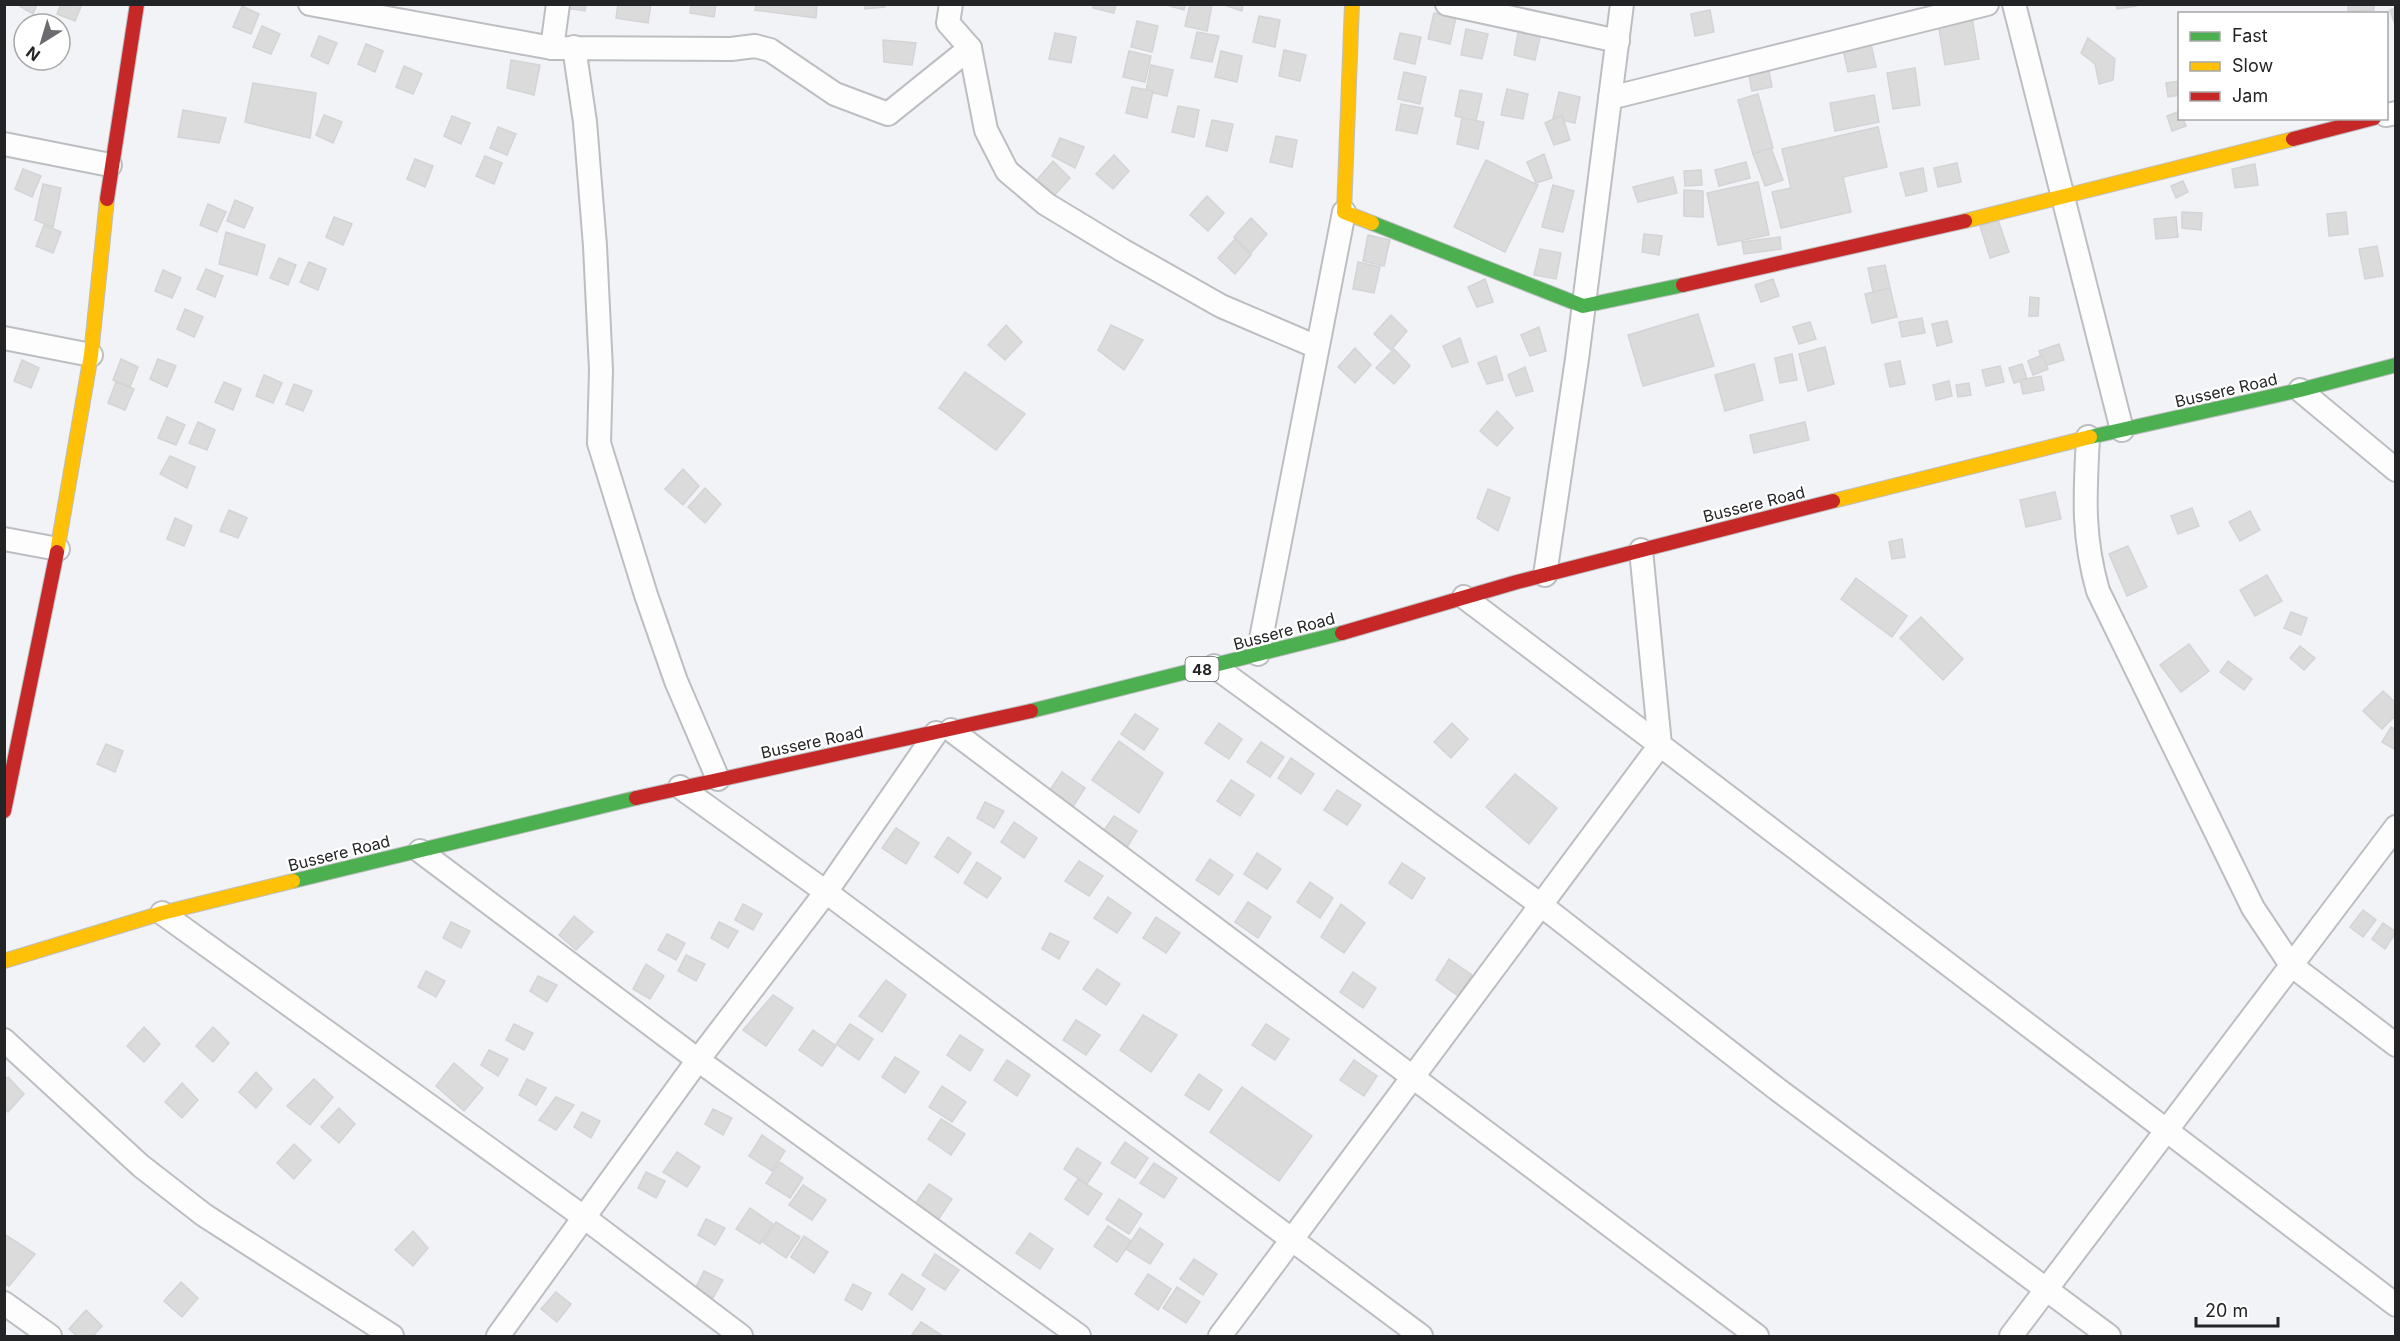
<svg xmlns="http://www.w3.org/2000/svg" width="2400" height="1341" font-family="Inter,sans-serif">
<rect width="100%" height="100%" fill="#f1f3f6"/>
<!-- building -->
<g fill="#dbdbdc" stroke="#d4d4d6" stroke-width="1.5">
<polygon points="16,4 37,4 33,14"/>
<polygon points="61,4 82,4 75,21 57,14"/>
<polygon points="566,4 586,4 585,11 565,8"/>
<polygon points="618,4 651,4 648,23 616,18"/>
<polygon points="691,4 716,4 714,17 690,13"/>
<polygon points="756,4 817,4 816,18 755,10"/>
<polygon points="865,4 885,4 885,7 865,9"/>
<polygon points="1093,4 1116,4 1114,13 1093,8"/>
<polygon points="1163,4 1185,4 1184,10"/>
<polygon points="1190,4 1212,5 1207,31 1185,26"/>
<polygon points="1221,4 1243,4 1242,11"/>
<polygon points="2116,4 2136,4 2136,6 2117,9"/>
<polygon points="2348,4 2374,4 2374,10 2348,11"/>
<polygon points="242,6 259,14 251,34 233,27"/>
<polygon points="2396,8 2396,28 2390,10"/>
<polygon points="1710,10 1714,32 1695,36 1691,14"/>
<polygon points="1434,13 1456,17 1450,44 1428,39"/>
<polygon points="1259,16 1280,20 1275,47 1253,42"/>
<polygon points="1972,18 1979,59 1945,65 1938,23"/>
<polygon points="1137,21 1158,26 1152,52 1131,47"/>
<polygon points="262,26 280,34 271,54 253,47"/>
<polygon points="1519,28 1541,33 1535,60 1514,55"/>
<polygon points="1466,29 1488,34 1482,59 1461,55"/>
<polygon points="1197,32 1219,36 1212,62 1191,58"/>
<polygon points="1055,33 1076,37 1071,63 1049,59"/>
<polygon points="1400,33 1421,37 1415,64 1394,59"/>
<polygon points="319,36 337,43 328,64 311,56"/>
<polygon points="2088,38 2115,59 2113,80 2099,84 2095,64 2081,53"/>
<polygon points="883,40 916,43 912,65 884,62"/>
<polygon points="366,44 383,51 375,72 358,64"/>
<polygon points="1871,44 1876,67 1848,72 1843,49"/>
<polygon points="1284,50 1306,55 1300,81 1279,76"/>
<polygon points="1129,51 1151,56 1145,82 1123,77"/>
<polygon points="1221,51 1242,56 1237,82 1215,77"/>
<polygon points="511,60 540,65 534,95 507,88"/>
<polygon points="1151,65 1173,70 1167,96 1146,91"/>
<polygon points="404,66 422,74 413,94 396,87"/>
<polygon points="1768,66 1772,87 1752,91 1748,70"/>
<polygon points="1915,68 1920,105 1893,109 1887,73"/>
<polygon points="1404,72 1426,77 1420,104 1398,99"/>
<polygon points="2180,81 2180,95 2168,97 2166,83"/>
<polygon points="253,83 316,93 310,138 245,122"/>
<polygon points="1132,87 1153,91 1147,118 1126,113"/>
<polygon points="1507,89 1528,94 1523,119 1501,115"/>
<polygon points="1460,90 1482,94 1476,121 1455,116"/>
<polygon points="1559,92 1580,97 1575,123 1553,118"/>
<polygon points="1758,94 1773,148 1753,154 1738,100"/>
<polygon points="1874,95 1879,122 1835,131 1830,103"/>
<polygon points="1401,104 1423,108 1417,134 1396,130"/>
<polygon points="1178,106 1199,110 1194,137 1172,132"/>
<polygon points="183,110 226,118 219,143 178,137"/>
<polygon points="2180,111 2180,118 2183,118 2186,126 2172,131 2167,116"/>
<polygon points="324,115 342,122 333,143 316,135"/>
<polygon points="1562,115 1570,140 1554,145 1545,123"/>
<polygon points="452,116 470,123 461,144 444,136"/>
<polygon points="1462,118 1484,122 1478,149 1457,144"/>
<polygon points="1212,120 1233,124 1227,151 1206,146"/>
<polygon points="498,127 516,134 507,155 490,148"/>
<polygon points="1878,127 1887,167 1843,177 1851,212 1781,228 1772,192 1791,188 1782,149"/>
<polygon points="1276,136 1297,140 1292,167 1270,162"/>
<polygon points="1060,138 1084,147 1075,168 1052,156"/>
<polygon points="1771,148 1783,180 1765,186 1753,154"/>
<polygon points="1544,154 1552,178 1536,183 1527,162"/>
<polygon points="1114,155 1129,171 1113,189 1096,174"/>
<polygon points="485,156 502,163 494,184 476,176"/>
<polygon points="415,159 433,166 425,187 407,179"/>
<polygon points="1486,160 1538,185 1505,252 1454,227"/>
<polygon points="1053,161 1070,178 1053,197 1036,181"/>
<polygon points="1746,162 1750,178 1719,186 1715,170"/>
<polygon points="1957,163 1961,182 1938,187 1934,168"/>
<polygon points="2255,164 2258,185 2235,188 2232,169"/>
<polygon points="1923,168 1927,191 1906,196 1900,173"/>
<polygon points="23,169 41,176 32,197 15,189"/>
<polygon points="1701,170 1702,185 1685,186 1684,171"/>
<polygon points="1673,177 1677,193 1638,202 1633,187"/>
<polygon points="2183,181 2188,192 2176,198 2171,186"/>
<polygon points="1758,182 1769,235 1718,245 1707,193"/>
<polygon points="43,184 61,188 53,227 35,220"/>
<polygon points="1553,185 1574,191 1563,232 1542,227"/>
<polygon points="1684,190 1703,191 1703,217 1684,216"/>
<polygon points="1207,196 1224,213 1208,231 1190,215"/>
<polygon points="235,200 253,208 244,228 227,221"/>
<polygon points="208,204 226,212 217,232 200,225"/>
<polygon points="2182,212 2202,213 2201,230 2182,228"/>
<polygon points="2346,212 2348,234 2329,236 2327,214"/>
<polygon points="334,217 352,224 343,245 326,237"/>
<polygon points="2176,217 2178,237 2156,239 2154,219"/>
<polygon points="1251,218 1267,234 1251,253 1234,237"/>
<polygon points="1998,220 2009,252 1990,258 1980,226"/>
<polygon points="44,225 61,232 53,253 36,246"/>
<polygon points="226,232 265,245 257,275 219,264"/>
<polygon points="1644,234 1662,236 1659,255 1642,252"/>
<polygon points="1368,235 1390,240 1384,266 1363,261"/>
<polygon points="1780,237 1781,249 1744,254 1742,242"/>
<polygon points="1235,239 1251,255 1235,274 1218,258"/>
<polygon points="2377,246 2383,276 2365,279 2359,249"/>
<polygon points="1540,249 1561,253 1556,279 1534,275"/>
<polygon points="279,258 296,265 288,285 270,278"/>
<polygon points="309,262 326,269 318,290 300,282"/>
<polygon points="1358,262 1380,267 1374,293 1353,289"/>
<polygon points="1885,265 1890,288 1873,292 1868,268"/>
<polygon points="206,269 223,276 215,297 197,289"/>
<polygon points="163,270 181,278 172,298 155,291"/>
<polygon points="1485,279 1493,302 1477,307 1468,287"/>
<polygon points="1773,279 1779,296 1761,302 1755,285"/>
<polygon points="1890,288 1897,317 1872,323 1865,294"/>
<polygon points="2030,297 2039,298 2038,316 2029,316"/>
<polygon points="185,309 203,317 194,337 177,329"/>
<polygon points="1698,314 1714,366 1643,386 1628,335"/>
<polygon points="1391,315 1407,331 1391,350 1374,334"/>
<polygon points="1922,318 1925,333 1902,337 1899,322"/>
<polygon points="1947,321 1952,342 1937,346 1932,324"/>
<polygon points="1810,322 1816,339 1799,344 1793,327"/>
<polygon points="1006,325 1022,342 1005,360 988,345"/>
<polygon points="1111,325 1143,340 1124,370 1098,350"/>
<polygon points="1539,327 1546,351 1530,356 1521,335"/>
<polygon points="1460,338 1468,362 1452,367 1443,346"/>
<polygon points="2059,344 2064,360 2044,366 2039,351"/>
<polygon points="1825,347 1834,384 1808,391 1799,354"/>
<polygon points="1355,348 1371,365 1355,383 1338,367"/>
<polygon points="1394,349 1410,366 1394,384 1376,368"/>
<polygon points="1792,354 1797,380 1780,383 1775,358"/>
<polygon points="2042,355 2048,369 2033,375 2028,361"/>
<polygon points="1496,356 1503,380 1487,384 1478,363"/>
<polygon points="121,359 138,367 130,387 113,380"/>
<polygon points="158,359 176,366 167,387 150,379"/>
<polygon points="22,360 39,368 31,388 14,381"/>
<polygon points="1900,361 1905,384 1890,387 1885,364"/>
<polygon points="1754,364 1763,400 1725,411 1715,375"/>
<polygon points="2022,364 2027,379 2014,383 2009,368"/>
<polygon points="2000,366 2004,382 1986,386 1982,370"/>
<polygon points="1525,367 1533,391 1516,396 1508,375"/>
<polygon points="965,372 1025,414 996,450 939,408"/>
<polygon points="264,375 282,383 273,403 256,396"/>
<polygon points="2041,376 2044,390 2023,394 2020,380"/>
<polygon points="1949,381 1952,396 1936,400 1933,385"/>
<polygon points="116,382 134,389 125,410 108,403"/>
<polygon points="224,382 241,389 233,410 215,402"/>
<polygon points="1969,383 1971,395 1958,397 1956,385"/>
<polygon points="294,384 312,391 303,411 286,404"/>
<polygon points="1497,411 1513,428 1497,446 1480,431"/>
<polygon points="167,417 185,425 176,445 158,438"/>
<polygon points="198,422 215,430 207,450 189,443"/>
<polygon points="1805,422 1809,440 1754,453 1750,435"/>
<polygon points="170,456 195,467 187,488 160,474"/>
<polygon points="683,469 699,486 683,505 665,489"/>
<polygon points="705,488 721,504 705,523 688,507"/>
<polygon points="1488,489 1510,498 1498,531 1477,518"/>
<polygon points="2055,492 2061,519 2026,527 2020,500"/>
<polygon points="2192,508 2199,526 2178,534 2171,516"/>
<polygon points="229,510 247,518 238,538 220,531"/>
<polygon points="2250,511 2260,530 2240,541 2229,522"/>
<polygon points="175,518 192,526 184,546 167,539"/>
<polygon points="1902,539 1905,557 1892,559 1889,542"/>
<polygon points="2128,546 2147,587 2127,596 2109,554"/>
<polygon points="2267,575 2282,601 2255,616 2240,590"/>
<polygon points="1856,578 1907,616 1892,637 1841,599"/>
<polygon points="2291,612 2307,618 2301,635 2284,628"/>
<polygon points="1921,617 1963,659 1943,680 1900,638"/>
<polygon points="2189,644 2209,671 2181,692 2160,665"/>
<polygon points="2300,646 2315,658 2304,670 2290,658"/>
<polygon points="2228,661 2252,679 2244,690 2220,672"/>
<polygon points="2383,691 2396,703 2396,715 2382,729 2363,711"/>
<polygon points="1135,714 1158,729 1144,750 1121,734"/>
<polygon points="1219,723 1242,739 1229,759 1205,743"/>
<polygon points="1452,723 1468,739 1451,758 1434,742"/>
<polygon points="2391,727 2396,730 2394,749 2382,742"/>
<polygon points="1119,741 1163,773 1139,813 1092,780"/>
<polygon points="1261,742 1284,757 1270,777 1247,762"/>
<polygon points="106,744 123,751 115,772 97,764"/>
<polygon points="1291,758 1314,774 1301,794 1278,778"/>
<polygon points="1062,772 1085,788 1072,808 1048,793"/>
<polygon points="1515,774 1557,808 1529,844 1486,807"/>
<polygon points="1231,780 1254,795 1240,816 1217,801"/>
<polygon points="1337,790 1361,805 1347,825 1324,810"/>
<polygon points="985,802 1004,811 994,828 977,818"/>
<polygon points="1114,816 1137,831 1124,852 1100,836"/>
<polygon points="1014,822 1037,838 1024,858 1001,842"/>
<polygon points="896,828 919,843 906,864 882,848"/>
<polygon points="948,837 971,853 958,873 935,857"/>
<polygon points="1257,853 1281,869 1267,889 1244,874"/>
<polygon points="1210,859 1233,875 1219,895 1196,880"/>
<polygon points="1079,861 1103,876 1089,896 1065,881"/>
<polygon points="977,862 1001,878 987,898 964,883"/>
<polygon points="1402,863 1425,878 1412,899 1389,883"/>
<polygon points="1310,882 1333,898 1320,918 1297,902"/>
<polygon points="1108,897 1131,913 1117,933 1094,918"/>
<polygon points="1248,902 1271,917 1258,938 1235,922"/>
<polygon points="743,904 762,914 753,930 735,920"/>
<polygon points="1341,904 1365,923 1344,953 1321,937"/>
<polygon points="2363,910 2376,920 2363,937 2350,927"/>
<polygon points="574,916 593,932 576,950 559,935"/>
<polygon points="1156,917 1180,933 1166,953 1143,938"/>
<polygon points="451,922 470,931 461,948 443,938"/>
<polygon points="719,922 738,931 728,948 711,938"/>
<polygon points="2383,923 2396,932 2385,949 2372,939"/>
<polygon points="1050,933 1069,942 1059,959 1042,949"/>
<polygon points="667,934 685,943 676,960 658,950"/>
<polygon points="686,955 705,964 696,981 678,971"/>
<polygon points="1449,959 1472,975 1458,996 1436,980"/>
<polygon points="646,964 664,976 650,999 633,989"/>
<polygon points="1097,969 1120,984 1106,1005 1083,989"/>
<polygon points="426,971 445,981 436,997 418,987"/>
<polygon points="1353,972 1376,988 1363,1008 1340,992"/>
<polygon points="538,976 557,985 547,1002 530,991"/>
<polygon points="886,980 906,995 882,1032 859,1016"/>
<polygon points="773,995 793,1008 766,1046 743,1030"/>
<polygon points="1143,1015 1177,1035 1151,1072 1120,1050"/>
<polygon points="1076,1020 1100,1035 1086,1055 1063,1040"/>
<polygon points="514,1024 533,1033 524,1050 506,1040"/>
<polygon points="850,1024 873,1039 859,1060 836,1044"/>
<polygon points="1266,1024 1289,1039 1275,1060 1252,1045"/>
<polygon points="144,1027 160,1044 144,1062 127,1046"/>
<polygon points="213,1027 229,1043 213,1062 196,1046"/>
<polygon points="813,1030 836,1046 822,1066 799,1050"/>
<polygon points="960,1035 983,1050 970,1071 947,1055"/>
<polygon points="489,1050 508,1059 498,1076 481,1065"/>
<polygon points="895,1057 919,1072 905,1093 882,1077"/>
<polygon points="1007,1060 1030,1075 1017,1096 994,1080"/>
<polygon points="1354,1060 1377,1076 1364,1096 1340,1080"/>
<polygon points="454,1063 483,1088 464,1111 436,1086"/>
<polygon points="256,1072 272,1089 256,1108 239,1092"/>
<polygon points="1199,1074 1222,1090 1209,1110 1185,1095"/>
<polygon points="8,1077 24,1094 8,1112 4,1109 4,1081"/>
<polygon points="314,1079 333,1097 310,1125 287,1106"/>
<polygon points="527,1079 546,1088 536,1105 519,1095"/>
<polygon points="182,1083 198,1100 182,1118 165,1102"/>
<polygon points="942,1086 966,1102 952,1122 929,1107"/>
<polygon points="1242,1087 1312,1136 1279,1181 1210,1132"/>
<polygon points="556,1097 574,1105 556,1130 539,1120"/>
<polygon points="339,1108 355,1124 339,1143 321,1127"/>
<polygon points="713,1109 732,1118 723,1135 705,1124"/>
<polygon points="582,1112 600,1121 591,1138 574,1127"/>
<polygon points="941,1119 965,1134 951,1155 928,1139"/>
<polygon points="762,1135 785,1151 772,1171 749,1156"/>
<polygon points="1125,1142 1148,1158 1135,1178 1111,1163"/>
<polygon points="294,1144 311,1160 294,1179 277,1163"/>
<polygon points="1077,1148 1101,1163 1087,1184 1064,1169"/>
<polygon points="677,1152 700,1167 687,1187 663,1172"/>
<polygon points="780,1162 803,1178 790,1198 766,1183"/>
<polygon points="1154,1163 1177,1178 1164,1198 1140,1183"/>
<polygon points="646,1172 665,1181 656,1198 638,1188"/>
<polygon points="1078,1179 1102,1194 1088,1215 1065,1199"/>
<polygon points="929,1184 952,1199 938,1220 915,1204"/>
<polygon points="803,1185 826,1200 812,1220 789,1205"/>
<polygon points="1119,1199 1142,1214 1129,1234 1106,1219"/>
<polygon points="750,1208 773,1224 760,1244 736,1229"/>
<polygon points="706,1219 725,1228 715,1245 698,1235"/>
<polygon points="776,1222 800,1237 786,1258 763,1242"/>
<polygon points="1108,1226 1131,1241 1117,1262 1094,1246"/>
<polygon points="1140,1228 1163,1244 1150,1264 1126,1249"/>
<polygon points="413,1231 428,1248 413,1266 395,1250"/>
<polygon points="1030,1233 1053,1249 1040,1269 1016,1253"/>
<polygon points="4,1234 35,1254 9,1286 4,1283"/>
<polygon points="804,1236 828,1252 814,1273 791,1257"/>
<polygon points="935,1254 959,1270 945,1290 922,1275"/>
<polygon points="1194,1259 1217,1274 1203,1295 1180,1279"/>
<polygon points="704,1271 723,1280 713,1298 696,1287"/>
<polygon points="902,1274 925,1289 912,1310 889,1294"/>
<polygon points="1148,1274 1171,1289 1158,1310 1135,1294"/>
<polygon points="181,1282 198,1298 182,1317 164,1301"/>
<polygon points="853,1284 871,1293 862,1310 845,1300"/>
<polygon points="1177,1287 1200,1302 1186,1323 1163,1308"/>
<polygon points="556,1292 571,1304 557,1322 541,1309"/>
<polygon points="86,1310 102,1326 93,1336 77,1336 69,1329"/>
<polygon points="921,1322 943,1336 911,1336"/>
</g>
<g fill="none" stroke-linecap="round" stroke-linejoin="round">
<!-- street casing -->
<g stroke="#bdbec1" stroke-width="26">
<g id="street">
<polyline points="310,4 552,48 731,49 755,46 770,50 835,94 888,114 970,48"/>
<polyline points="951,4 948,23 970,48 986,130 1007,171 1046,204 1122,250 1221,306 1317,347"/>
<polyline points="1447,4 1618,41"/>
<polyline points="2014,4 2122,430"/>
<polyline points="574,47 585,122 595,246 601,370 599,443 646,595 676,681 718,779"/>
<polyline points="552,48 558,4"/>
<polyline points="1610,98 1987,4"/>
<polyline points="2386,115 2396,113"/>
<polyline points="4,144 110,165"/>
<polyline points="4,338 91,355"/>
<polyline points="2300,390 2396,470"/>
<path d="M2088 437C2085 494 2082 535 2098 591L2253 908 2291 965 2396 1045"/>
<polyline points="4,539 58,549"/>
<polyline points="1641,550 1660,745 2396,1305"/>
<polyline points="1545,575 1577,359 1622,4"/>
<polyline points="1258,654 1344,212"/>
<polyline points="1214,666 1541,905 1777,1089 2109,1336"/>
<polyline points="951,730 1757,1336"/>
<polyline points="680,787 826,892 1421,1336"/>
<polyline points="420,851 698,1060 1079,1336"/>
<polyline points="162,913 585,1218 741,1336"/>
<polyline points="4,1040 141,1166 204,1215 392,1336"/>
<polyline points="4,1303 50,1336"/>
<polyline points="498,1336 698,1060 826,892 936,733"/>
<polyline points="1220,1336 1660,745 1464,597"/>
<polyline points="2011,1336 2396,827"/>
</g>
</g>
<!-- fast casing -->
<g stroke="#bdbec1" stroke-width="16">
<g id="fast">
<polyline points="1372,223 1583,306 1683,285"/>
<polyline points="2090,437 2300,390 2396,365"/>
<polyline points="1031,711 1342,633"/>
<polyline points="293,881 636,798"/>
</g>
</g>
<!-- slow casing -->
<g stroke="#bdbec1" stroke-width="16">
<g id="slow">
<polyline points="1352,4 1344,212 1372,223"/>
<polyline points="1965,221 2293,139"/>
<polyline points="1833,501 2090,437"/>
<polyline points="57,552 91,355 107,199"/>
<polyline points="4,961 162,913 293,881"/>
</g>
</g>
<!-- jam casing -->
<g stroke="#bdbec1" stroke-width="16">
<g id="jam">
<polyline points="2293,139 2374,118"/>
<polyline points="107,199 137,4"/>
<polyline points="1683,285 1965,221"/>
<polyline points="1342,633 1517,582 1833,501"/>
<polyline points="636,798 1031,711"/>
<polyline points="4,811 57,552"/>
</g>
</g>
<!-- street -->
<use href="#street" stroke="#fdfdfe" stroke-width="22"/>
<!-- fast -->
<use href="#fast" stroke="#4caf50" stroke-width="14"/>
<!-- slow -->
<use href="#slow" stroke="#ffc107" stroke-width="14"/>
<!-- jam -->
<use href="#jam" stroke="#c62828" stroke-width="14"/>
</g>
<g text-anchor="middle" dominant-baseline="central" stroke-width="4.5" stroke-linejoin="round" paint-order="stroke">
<!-- shield labels -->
<rect fill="#fff" stroke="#656667" stroke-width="1.5" x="1185.5" y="657" width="33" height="24" rx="4.5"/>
<g font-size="15" font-weight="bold" fill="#232426">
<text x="1202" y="669">48</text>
</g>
<!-- street labels -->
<g font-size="16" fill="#232426" stroke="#fff">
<text transform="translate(2226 390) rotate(-13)">Bussere Road</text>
<text transform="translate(1754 504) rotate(-14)">Bussere Road</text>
<text transform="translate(1284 631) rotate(-15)">Bussere Road</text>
<text transform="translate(812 742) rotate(-12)">Bussere Road</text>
<text transform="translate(339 853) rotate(-14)">Bussere Road</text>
</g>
</g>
<!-- border -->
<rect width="2400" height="1341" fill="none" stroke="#232426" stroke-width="12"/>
<!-- legend -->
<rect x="2178" y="12" width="210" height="108" fill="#ffffff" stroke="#a7a7a8" stroke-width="1.5"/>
<rect x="2190" y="32" width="30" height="9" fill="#4caf50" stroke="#a7a7a8" stroke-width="1.5"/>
<text x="2232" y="42" font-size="18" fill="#232426">Fast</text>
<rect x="2190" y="62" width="30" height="9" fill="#ffc107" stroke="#a7a7a8" stroke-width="1.5"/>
<text x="2232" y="72" font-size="18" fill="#232426">Slow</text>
<rect x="2190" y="92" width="30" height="9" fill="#c62828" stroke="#a7a7a8" stroke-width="1.5"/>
<text x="2232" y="102" font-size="18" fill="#232426">Jam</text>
<!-- north arrow -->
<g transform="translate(42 42) rotate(217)"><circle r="28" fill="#ffffff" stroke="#a7a7a8" stroke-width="1.5"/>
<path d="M0-4.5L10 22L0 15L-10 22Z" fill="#6b6c6f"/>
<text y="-9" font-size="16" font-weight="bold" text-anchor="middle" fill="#232426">N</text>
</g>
<!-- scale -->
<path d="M2196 1317v9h82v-9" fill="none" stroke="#232426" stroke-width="3"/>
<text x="2205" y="1317" font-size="18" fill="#232426" stroke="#ffffff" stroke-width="4.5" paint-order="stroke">20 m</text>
</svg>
